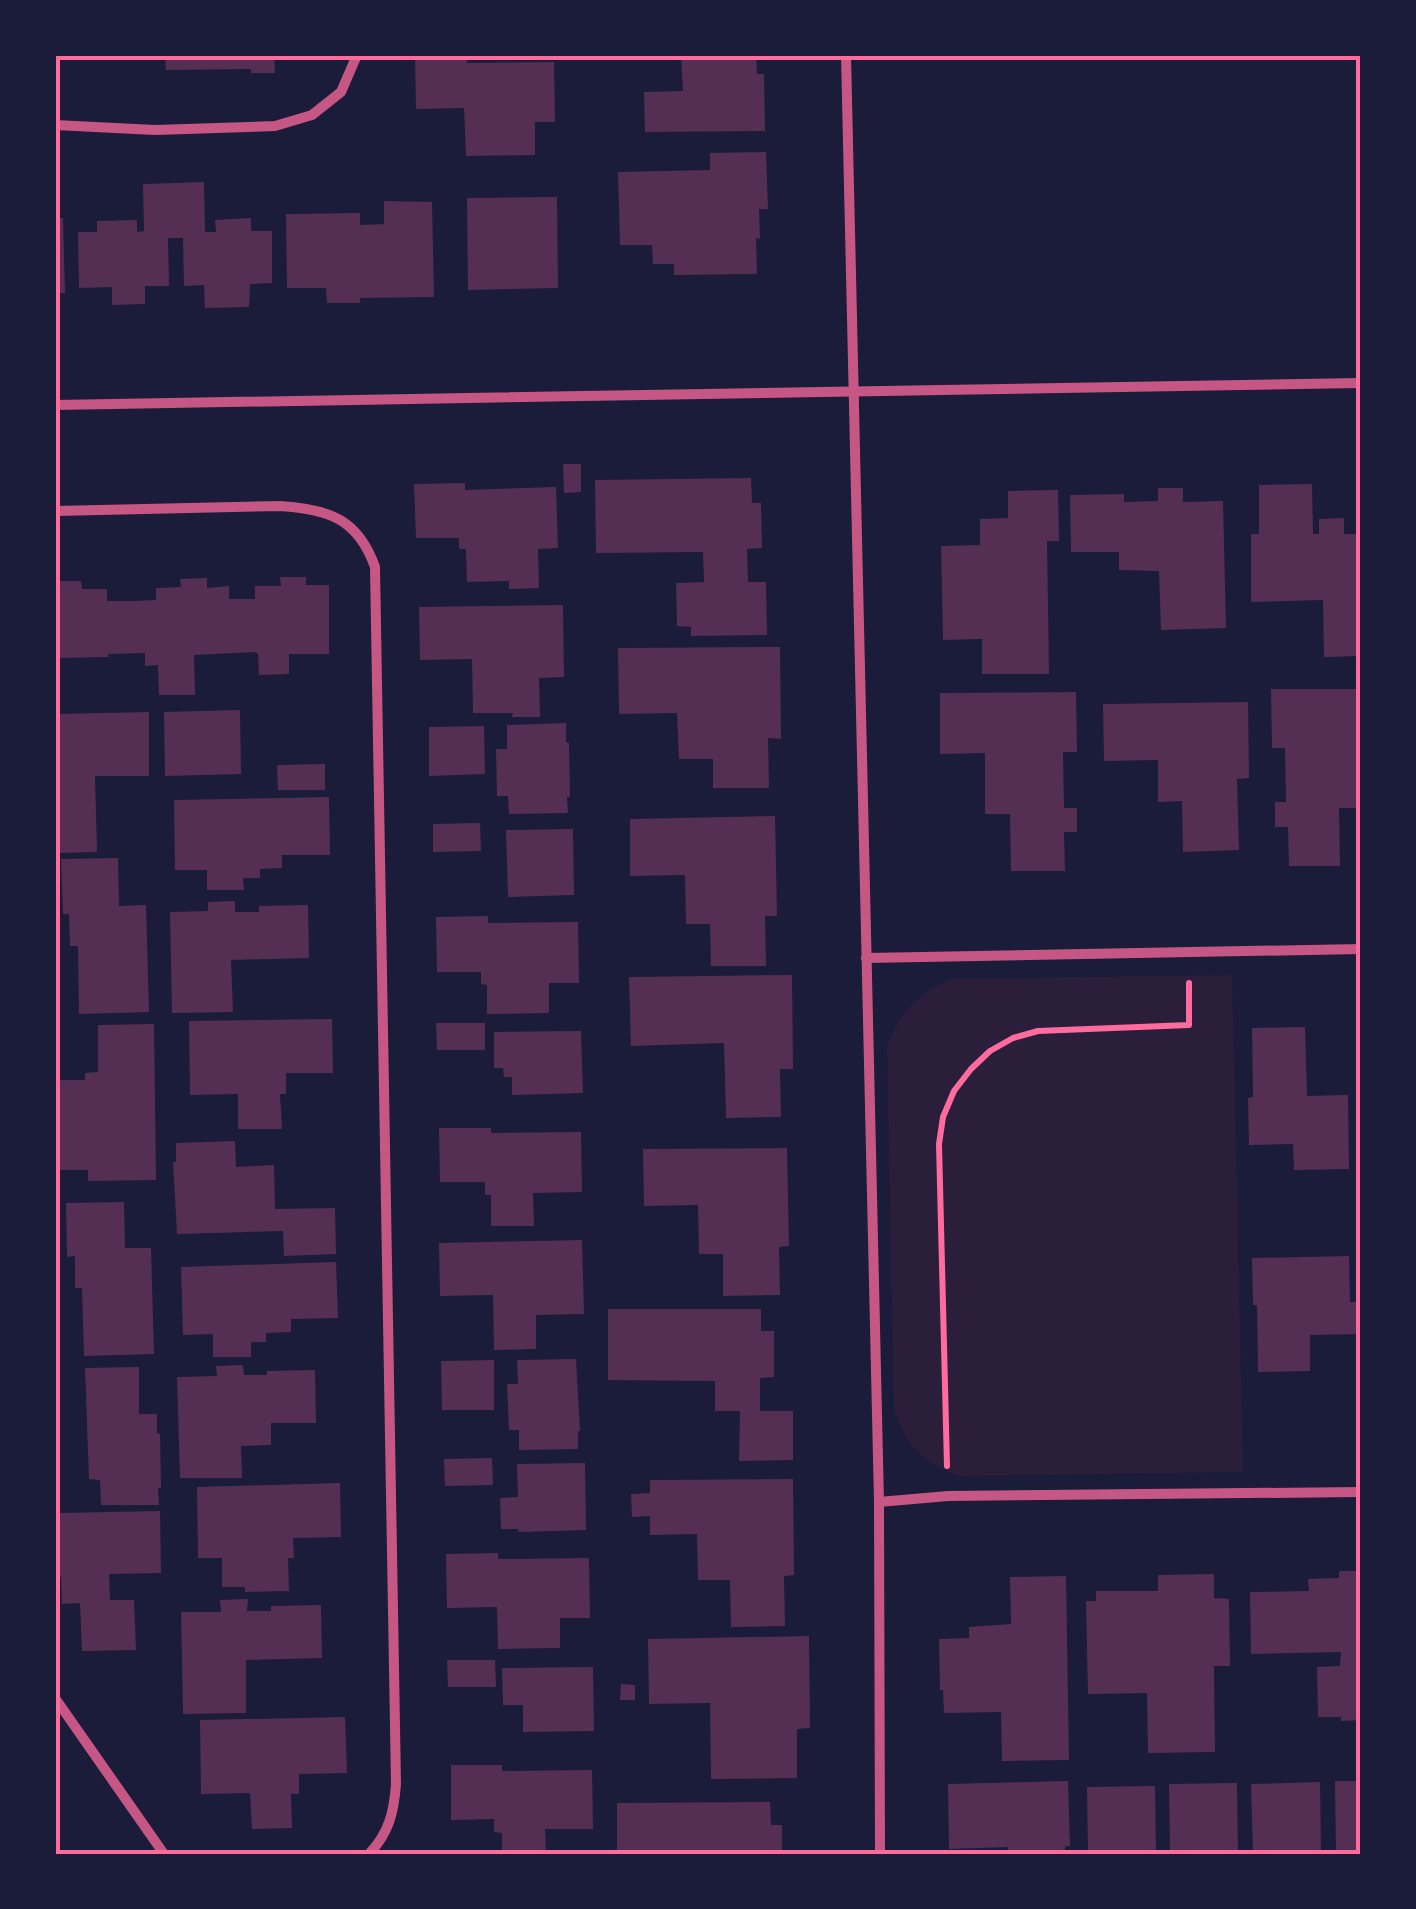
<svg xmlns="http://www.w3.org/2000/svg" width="1416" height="1909" font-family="Signika,sans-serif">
<rect width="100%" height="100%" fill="#1b1b3a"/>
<!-- green -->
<path fill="#2a1e3b" d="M1232 975 1243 1472 958 1476C921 1461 907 1447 894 1409L887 1047C900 1011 916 994 952 979Z"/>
<!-- building -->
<g fill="#542f53">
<polygon points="165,55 274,55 275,73 251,73 251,69 166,70"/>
<polygon points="467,55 467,63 554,62 555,122 535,122 535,155 466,156 464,108 416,109 415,56"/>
<polygon points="681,55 756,55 757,74 764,74 765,131 645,132 644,92 683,91"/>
<polygon points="766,152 768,209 759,209 760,239 756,238 757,274 674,275 674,264 653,264 652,245 620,245 618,172 710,170 710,153"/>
<polygon points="204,182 205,232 216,232 215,220 251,218 251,231 272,231 272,283 250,284 249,307 205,308 204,285 184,286 183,238 168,238 169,286 145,286 145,304 112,305 112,287 79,288 78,232 97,232 97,221 137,220 137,232 144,231 143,184"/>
<polygon points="557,197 558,288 468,290 467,198"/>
<polygon points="384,201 432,202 434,297 360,298 360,303 327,303 326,288 287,288 286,214 360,213 360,225 384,224"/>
<polygon points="55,218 63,218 65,293 55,293"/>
<polygon points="563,464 581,464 581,492 564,493"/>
<polygon points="751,478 752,503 761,503 762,548 747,549 748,582 766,582 767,635 691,636 691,627 677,626 676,583 704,582 703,552 596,553 595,480"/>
<polygon points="465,483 465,490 556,487 558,548 538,549 539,588 509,589 509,581 467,582 466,549 459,549 459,538 416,538 414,484"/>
<polygon points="1312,484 1313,534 1319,534 1319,519 1344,518 1344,534 1361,534 1361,656 1324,657 1323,600 1251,602 1251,534 1259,534 1259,485"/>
<polygon points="1158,488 1183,488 1183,502 1223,501 1226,628 1161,630 1159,571 1119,570 1119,552 1071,552 1070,495 1124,494 1124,502 1158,501"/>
<polygon points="1058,490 1059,541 1047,541 1049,674 982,674 982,639 943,640 941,546 980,545 980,519 1008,518 1008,491"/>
<polygon points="280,577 306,577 306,585 329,585 329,654 289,654 289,674 259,675 258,654 255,652 194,655 195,695 159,695 158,665 145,666 145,653 108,654 109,657 55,658 56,581 81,581 82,589 107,589 107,601 132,601 156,600 156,588 181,587 180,579 207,578 207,588 229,586 229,599 255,599 255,586 281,586"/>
<polygon points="563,605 564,677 539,678 540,717 512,717 513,713 473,713 472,659 420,660 419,607"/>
<polygon points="780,647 781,739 768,738 769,788 713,788 713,759 679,759 677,713 619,714 618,648"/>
<polygon points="1271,689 1361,689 1361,808 1339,808 1340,866 1289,866 1288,827 1275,827 1275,802 1286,802 1285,748 1272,748"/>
<polygon points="1076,692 1077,752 1063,752 1064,808 1077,808 1077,832 1064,832 1065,871 1011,871 1010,814 985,814 985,753 940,754 940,693"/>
<polygon points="1248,702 1249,778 1237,779 1239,850 1183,852 1182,801 1158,802 1158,760 1104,761 1103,704"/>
<polygon points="240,710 241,774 165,776 164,712"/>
<polygon points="149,712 149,776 95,776 97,852 55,853 55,714"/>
<polygon points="566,723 566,742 569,743 570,797 567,797 568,813 509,814 508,796 497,796 496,749 507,749 507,725"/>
<polygon points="484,726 485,774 429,776 429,727"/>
<polygon points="325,764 325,790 278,790 277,765"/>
<polygon points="329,797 330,855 282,855 282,868 260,869 260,878 243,878 244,890 207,890 207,870 175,870 174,800"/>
<polygon points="775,816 777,916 765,916 766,966 711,966 710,924 686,924 685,875 630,876 630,819"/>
<polygon points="480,823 481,851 433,852 433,824"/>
<polygon points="573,829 574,895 508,897 506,830"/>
<polygon points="118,858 119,906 146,905 149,1012 79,1014 78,946 70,946 69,914 63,914 61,859"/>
<polygon points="235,901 235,912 259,912 259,906 308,905 309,958 231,960 233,1012 172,1013 170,912 208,911 208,902"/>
<polygon points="488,916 488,923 578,922 579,983 549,983 549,1013 487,1014 487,985 481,984 481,972 437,972 436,917"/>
<polygon points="792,975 793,1069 780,1069 781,1117 726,1118 724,1043 631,1046 629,977"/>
<polygon points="332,1019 333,1073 286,1073 286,1094 280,1094 282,1129 238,1129 238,1094 190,1095 189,1021"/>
<polygon points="436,1023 485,1023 485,1050 437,1050"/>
<polygon points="154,1024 156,1180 88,1181 88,1170 59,1170 58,1080 85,1080 85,1073 98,1072 98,1025"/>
<polygon points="1305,1027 1307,1096 1348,1095 1349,1169 1294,1170 1293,1144 1249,1145 1248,1098 1253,1097 1252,1028"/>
<polygon points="581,1031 583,1093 512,1095 512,1077 504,1077 503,1068 494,1068 494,1032"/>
<polygon points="439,1128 491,1128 491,1133 581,1132 582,1192 533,1193 534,1226 491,1226 491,1195 485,1195 485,1182 440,1182"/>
<polygon points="235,1141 236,1167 274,1165 275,1209 335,1208 336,1254 284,1256 283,1231 177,1234 173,1162 176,1162 176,1143"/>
<polygon points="787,1148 789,1246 779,1247 780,1295 723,1296 723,1254 699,1254 698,1205 644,1206 643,1149"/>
<polygon points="124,1202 125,1248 151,1248 154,1354 84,1356 82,1288 75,1288 75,1256 67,1257 66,1203"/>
<polygon points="582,1240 584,1314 536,1315 536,1349 494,1350 493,1295 440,1296 439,1243"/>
<polygon points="1349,1256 1350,1302 1361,1302 1361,1334 1310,1335 1310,1371 1258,1372 1257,1305 1253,1305 1252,1258"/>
<polygon points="336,1262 338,1318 291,1319 291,1332 266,1333 266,1342 251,1342 251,1357 213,1357 213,1334 183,1335 181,1267"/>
<polygon points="608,1309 761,1309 761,1331 774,1331 774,1377 760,1378 760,1411 793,1411 793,1460 739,1461 740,1411 715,1411 715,1381 608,1380"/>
<polygon points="576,1359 580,1431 578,1431 578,1449 519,1450 519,1430 509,1430 507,1384 518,1384 517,1360"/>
<polygon points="494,1360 494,1410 442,1410 441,1361"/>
<polygon points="243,1365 244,1375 267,1375 267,1371 315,1370 316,1423 271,1423 271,1445 241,1446 242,1478 180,1478 177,1377 217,1376 216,1366"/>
<polygon points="139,1367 139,1414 157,1414 157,1434 160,1433 161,1488 158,1488 159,1505 101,1505 100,1480 89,1479 85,1368"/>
<polygon points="492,1458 493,1485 445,1486 444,1459"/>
<polygon points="585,1463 586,1530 519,1532 518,1529 501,1529 500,1498 518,1497 517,1464"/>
<polygon points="793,1479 794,1575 784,1576 785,1626 731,1627 730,1580 698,1580 697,1534 650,1535 650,1516 632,1517 631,1494 650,1493 650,1480"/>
<polygon points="340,1483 341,1537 293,1538 294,1558 288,1558 289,1591 245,1592 245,1587 222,1587 222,1558 198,1558 197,1487"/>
<polygon points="160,1511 161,1573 109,1574 110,1600 134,1600 136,1650 82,1651 80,1603 62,1604 61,1577 55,1578 55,1552 60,1552 59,1513"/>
<polygon points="498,1553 498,1559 589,1558 590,1618 560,1618 560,1648 498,1649 497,1607 447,1608 446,1554"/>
<polygon points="1339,1571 1361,1571 1361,1720 1341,1721 1341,1717 1318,1717 1317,1667 1340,1666 1341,1652 1251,1654 1250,1592 1309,1591 1308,1579 1339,1578"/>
<polygon points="1214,1574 1214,1598 1229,1599 1230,1666 1214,1666 1215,1752 1148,1753 1147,1693 1088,1694 1086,1601 1096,1601 1096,1591 1158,1591 1158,1575"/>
<polygon points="1066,1576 1069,1760 1002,1761 1001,1712 944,1713 943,1690 940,1690 939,1639 969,1638 969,1627 1011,1624 1010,1577"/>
<polygon points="248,1599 247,1611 271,1611 271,1606 321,1605 322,1658 246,1660 246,1713 183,1714 181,1612 221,1612 220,1600"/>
<polygon points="809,1636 810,1728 797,1729 797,1778 711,1779 710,1703 649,1704 648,1639"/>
<polygon points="447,1660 495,1660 496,1687 448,1687"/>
<polygon points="593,1667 594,1731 523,1732 523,1705 503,1705 502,1668"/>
<polygon points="621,1684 635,1685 635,1700 620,1700"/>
<polygon points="345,1717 347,1773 299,1774 299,1794 291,1794 292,1828 252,1829 250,1793 201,1794 200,1720"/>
<polygon points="451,1765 502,1765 502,1771 592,1770 593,1829 545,1829 546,1854 502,1854 502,1833 494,1832 494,1819 451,1820"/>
<polygon points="1068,1781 1070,1846 1065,1846 1065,1854 1008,1854 1008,1847 949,1849 948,1784"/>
<polygon points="1335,1781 1361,1781 1361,1854 1336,1854"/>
<polygon points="1320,1782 1321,1854 1253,1854 1251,1784"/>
<polygon points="1237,1783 1238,1854 1170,1854 1169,1784"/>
<polygon points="1155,1786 1156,1854 1088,1854 1087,1787"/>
<polygon points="770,1802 771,1825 782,1825 782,1854 617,1854 617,1803"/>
</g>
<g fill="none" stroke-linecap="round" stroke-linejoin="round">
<!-- path -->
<polyline stroke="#ff6b9d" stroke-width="6" points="947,1466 939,1144 943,1117 954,1091 971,1069 990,1051 1013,1038 1038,1031 1189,1025 1189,983"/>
<!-- minor -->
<g stroke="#c65784" stroke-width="10">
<polyline points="846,55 879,1502 880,1854"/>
<polyline points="55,125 155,130 275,126 312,115 341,92 357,55"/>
<polyline points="55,405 1361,383"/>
<path d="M55 511 280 506C329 509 358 519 375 567L396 1784C394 1812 389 1833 369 1854"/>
<polyline points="866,958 1361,949"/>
<polyline points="879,1502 948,1496 1361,1492"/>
<polyline points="55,1698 164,1854"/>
</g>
</g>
<!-- border -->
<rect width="1416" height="1909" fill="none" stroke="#1b1b3a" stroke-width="115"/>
<rect x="58" y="58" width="1300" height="1794" fill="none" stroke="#ff6b9d" stroke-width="4"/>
</svg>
